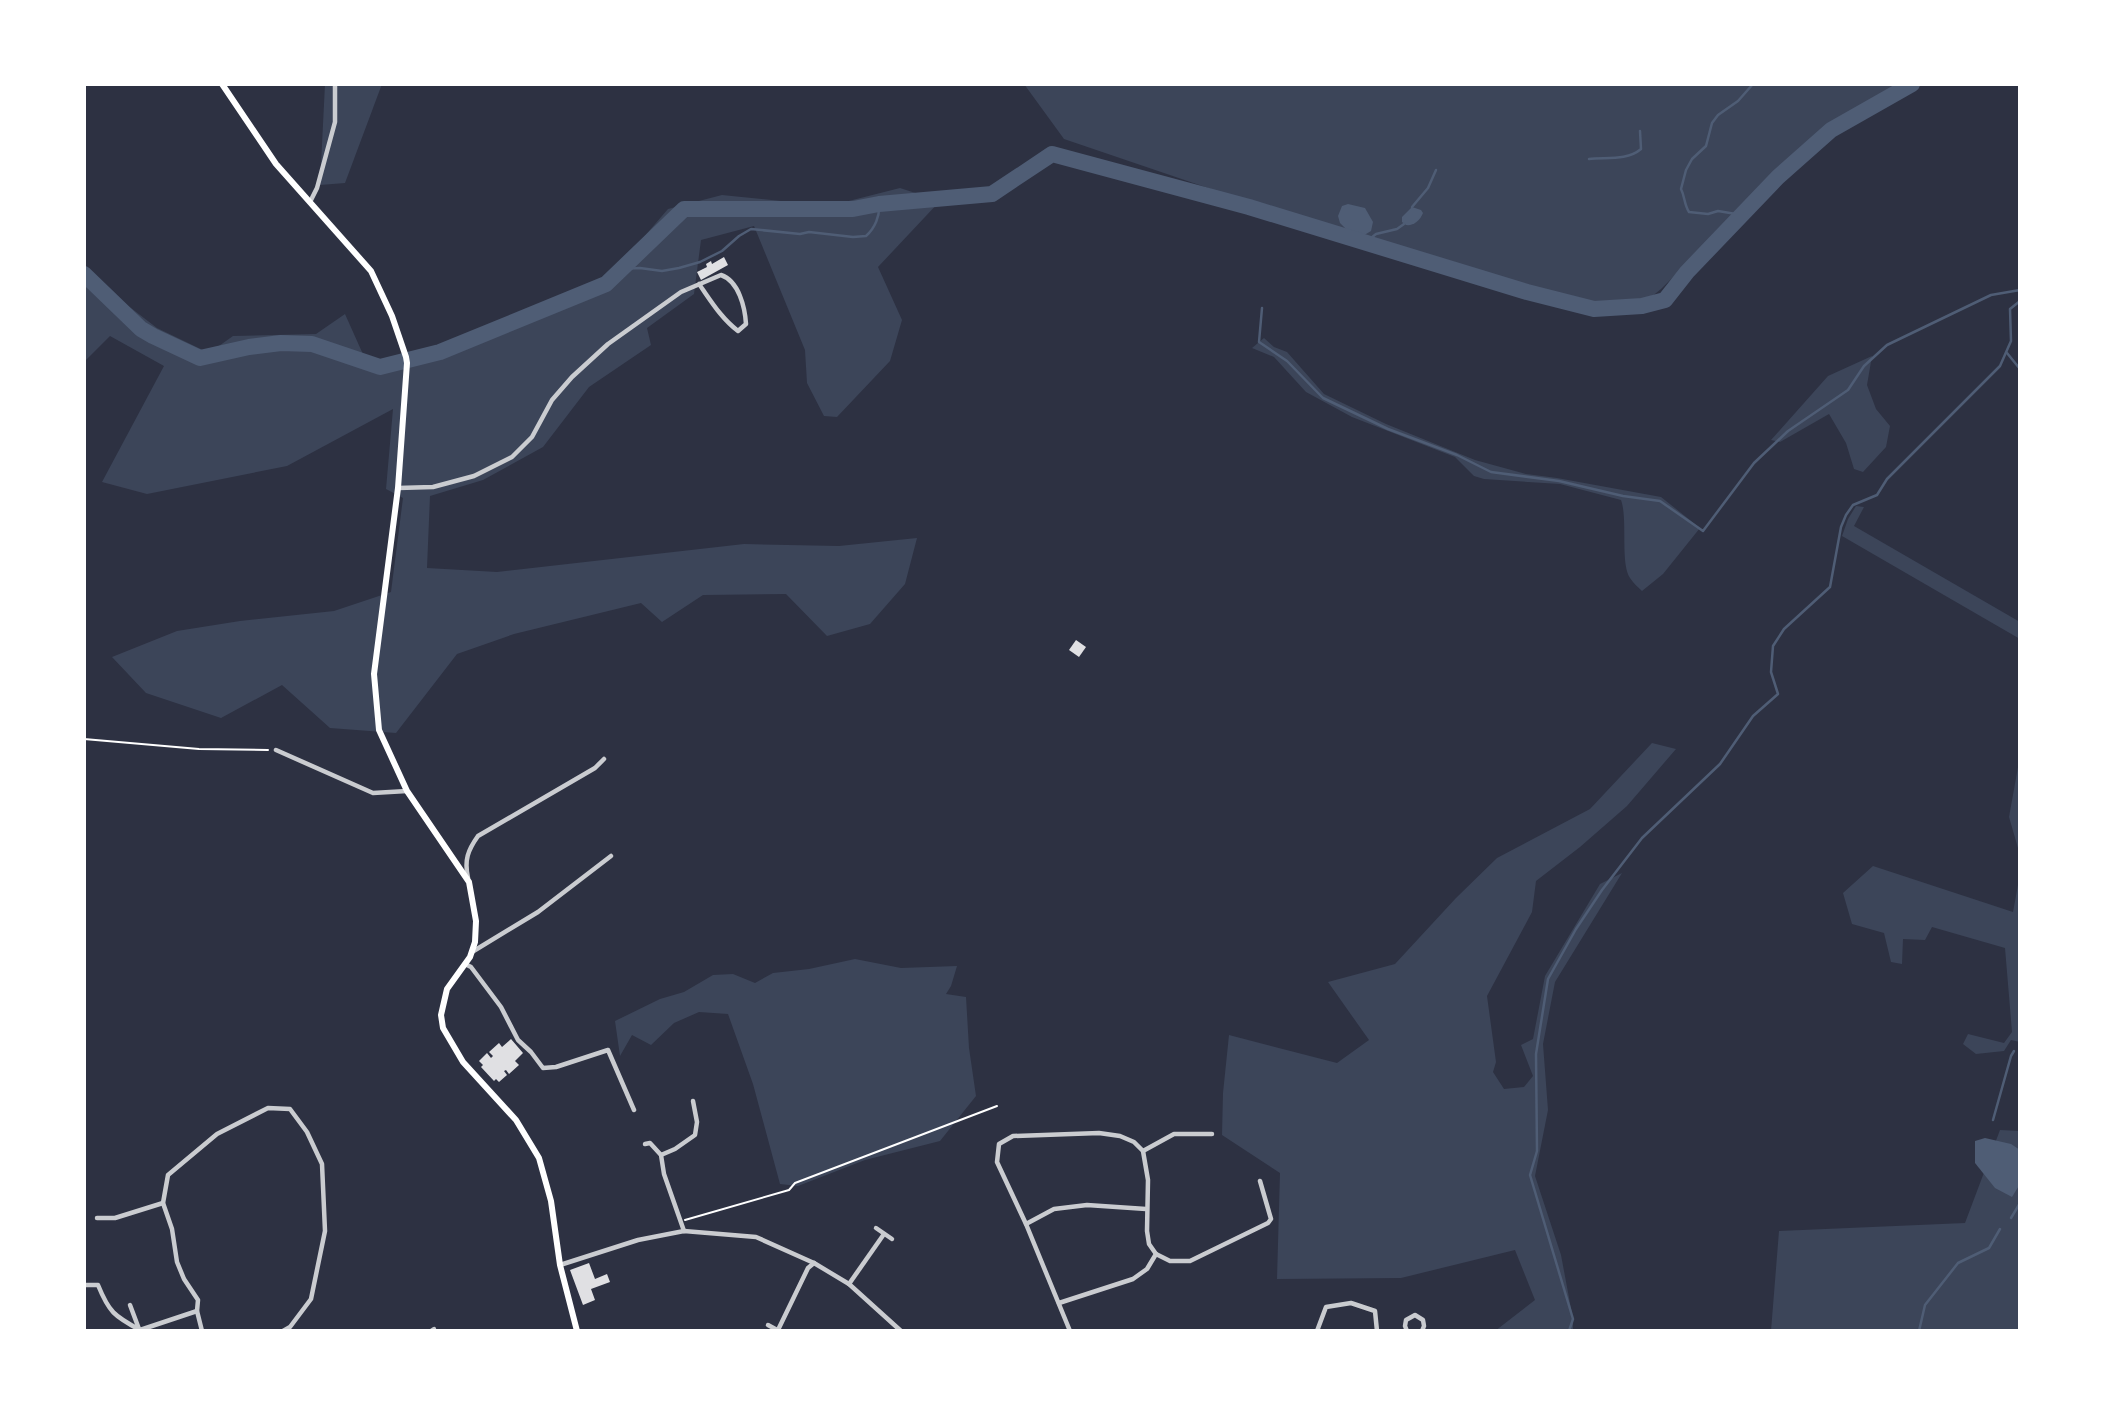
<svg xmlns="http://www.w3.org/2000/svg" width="2104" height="1415" font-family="Inter,sans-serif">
<rect width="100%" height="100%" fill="#2d3142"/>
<!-- green -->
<g fill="#3c4559">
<polygon points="325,84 382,84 345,183 320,185"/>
<polygon points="1024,84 1901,84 1829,124 1661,289 1650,298 1632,303 1592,305 1516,283 1455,270 1405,255 1064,139"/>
<polygon points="900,188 940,201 878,267 902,320 890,361 837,417 824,416 807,383 805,350 754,226 701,240 694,294 647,328 651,345 589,387 543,447 483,480 430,496 427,568 497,572 744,544 839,546 917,538 905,584 870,624 827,636 786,594 703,595 662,622 641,603 514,634 457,654 396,733 330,728 282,685 221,718 146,693 112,657 177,631 240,621 334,611 391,592 403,498 386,489 393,409 287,466 147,494 102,482 164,366 110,336 84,362 84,272 157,328 209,353 233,336 316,334 345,314 366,361 417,355 612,274 668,209 722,195 829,206"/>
<path d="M1264 338 1274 347 1287 352 1324 394 1386 424 1475 460 1526 474 1557 478 1661 497 1700 528 1663 574 1642 591C1638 587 1633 583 1630 578 1620 563 1628 519 1621 500L1560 484 1484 479 1474 476 1455 457 1352 417 1306 392 1274 357 1252 348Z"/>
<polygon points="1872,356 1867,385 1876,409 1890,426 1886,447 1863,472 1854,469 1846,443 1829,414 1780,442 1771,440 1828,376"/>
<polygon points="1856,506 1864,507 1854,526 2020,622 2020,639 1842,536 1848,519"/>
<polygon points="1652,743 1676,749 1627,806 1580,847 1536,881 1532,912 1487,996 1496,1062 1493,1072 1504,1089 1524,1087 1533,1076 1521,1045 1533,1039 1545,976 1600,884 1622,873 1555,982 1543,1044 1548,1110 1535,1176 1561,1255 1573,1319 1573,1331 1495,1331 1535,1300 1515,1250 1401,1278 1277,1279 1280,1173 1222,1135 1223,1093 1229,1035 1337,1063 1369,1040 1328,982 1395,964 1456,898 1497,858 1590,809"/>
<polygon points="2020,756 2020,855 2009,817"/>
<polygon points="1873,866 2013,912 2020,874 2020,1042 2011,1040 2004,1051 1976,1054 1963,1044 1968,1034 2004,1043 2012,1032 2005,948 1932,927 1925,940 1903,939 1902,964 1891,962 1884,933 1852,924 1843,893"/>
<polygon points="855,959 901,968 957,966 951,986 946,994 966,997 969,1048 976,1096 940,1141 865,1160 798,1186 780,1184 753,1084 728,1014 699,1012 674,1023 651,1045 632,1035 620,1056 615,1021 660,999 684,992 713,975 733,974 755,983 773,973 809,969"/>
<polygon points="2000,1130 2020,1131 2020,1331 1771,1331 1779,1231 1965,1223"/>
</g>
<!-- water -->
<g fill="#4f5d75">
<polygon points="1348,204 1365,208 1373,222 1371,231 1366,234 1352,235 1340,223 1338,216 1342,206"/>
<path d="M1412 207 1421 210 1423 213C1420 221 1413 226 1406 225L1402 222V217Z"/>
<polygon points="1985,1138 2011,1144 2020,1150 2020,1184 2012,1197 1995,1188 1975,1163 1975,1141"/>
</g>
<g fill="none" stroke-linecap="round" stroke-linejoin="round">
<!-- stream -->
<g stroke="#4f5d75" stroke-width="2.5">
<path d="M1589 159C1606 157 1627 161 1641 149L1640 131"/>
<polyline points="1412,207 1428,188 1436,170"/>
<path d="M1742 215 1718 211 1708 214 1689 212C1684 204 1685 197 1681 189L1686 170 1692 159 1706 146 1712 123 1718 115 1738 101 1753 84"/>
<polyline points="1366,242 1376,234 1397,229 1404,224"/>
<path d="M621 269 640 268 662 271 679 268 700 262 722 251 739 236 751 229 800 234 809 232 853 237 866 236C875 228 880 216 879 204"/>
<polyline points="1262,308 1259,342 1287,361 1323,398 1388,429 1457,455 1491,472 1559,481 1623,496 1660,501 1703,531 1754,463 1788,431 1848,390 1864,366 1887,345 1991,295 2020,290"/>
<polyline points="2007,353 2020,369"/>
<polyline points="1993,1120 2011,1056 2014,1051"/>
<polyline points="2011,1218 2020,1203"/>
<polyline points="1569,1331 1573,1319 1530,1175 1537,1151 1536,1054 1548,979 1576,929 1602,890 1642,838 1720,764 1753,716 1778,694 1771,672 1773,646 1784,629 1830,587 1841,527 1846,515 1853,505 1877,495 1887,479 2000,366 2011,341 2010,309 2020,301"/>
<polyline points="1919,1331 1925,1305 1958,1263 1989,1248 2000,1229"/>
</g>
<!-- river -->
<polyline stroke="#4f5d75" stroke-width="16" points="84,274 141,329 153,336 200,358 249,347 281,343 312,344 380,367 440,352 606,284 684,209 853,209 879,204 992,194 1052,154 1249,207 1527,292 1594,309 1642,306 1665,300 1687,272 1778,177 1831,130 1912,84"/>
</g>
<!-- building -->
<g fill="#e0e0e3">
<polygon points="724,257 728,265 701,280 697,272 707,267 706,264 711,261 712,264"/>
<polygon points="1076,640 1086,647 1079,657 1069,650"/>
<polygon points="511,1039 523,1053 515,1061 519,1065 509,1074 506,1070 504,1071 507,1075 499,1082 496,1079 494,1081 481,1067 483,1065 479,1061 487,1053 491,1058 493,1056 489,1052 499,1043 502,1047"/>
<polygon points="589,1263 595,1279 607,1274 610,1282 591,1289 595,1300 583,1305 570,1270"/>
</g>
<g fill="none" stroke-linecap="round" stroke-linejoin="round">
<!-- path -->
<g stroke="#fff" stroke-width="2">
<polyline points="84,739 199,749 268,750"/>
<polyline points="685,1220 789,1190 795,1183 997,1106"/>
</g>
<!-- minor -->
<g stroke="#caccd0" stroke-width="4.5">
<polyline points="310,202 317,188 335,122 335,84"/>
<path d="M398 488 433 487 474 476 512 457 532 437 552 400 572 377 608 344 681 292 721 275C739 281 745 308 746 324L738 331C721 318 711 301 699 284"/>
<polyline points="276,750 373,793 407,791"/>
<path d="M468 878C464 860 468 850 478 836L595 768 604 759"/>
<polyline points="472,952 538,912 611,856"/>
<polyline points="465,964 471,967 501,1007 518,1040 531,1052 543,1068 556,1067 608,1050 634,1110"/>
<polyline points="645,1144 650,1143 661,1155 664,1174 684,1231"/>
<polyline points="1143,1151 1174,1134 1212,1134"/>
<polyline points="661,1155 675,1149 695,1135 697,1122 693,1101"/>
<polyline points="97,1218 115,1218 163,1203"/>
<polyline points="1026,1224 1054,1209 1087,1205 1146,1209"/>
<polyline points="876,1228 892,1239"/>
<polyline points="560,1265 638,1240 684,1231 756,1237 814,1263 849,1284 901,1331"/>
<polyline points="849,1284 884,1234"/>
<path d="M84 1285H98C109 1312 114 1316 140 1330L197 1311"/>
<polyline points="1059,1303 1133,1279 1147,1269 1156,1254"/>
<polyline points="130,1305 139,1329"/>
<polyline points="768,1325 779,1331"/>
<polyline points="778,1330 808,1268 814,1263"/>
<polyline points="202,1331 197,1311 198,1300 184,1279 177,1262 172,1229 163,1203 168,1175 217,1134 268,1108 290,1109 307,1132 322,1164 325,1231 311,1299 290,1327 283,1331"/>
<polyline points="431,1331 434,1329"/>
<polyline points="1070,1331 1026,1224 997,1162 999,1144 1013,1136 1099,1133 1120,1136 1134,1142 1143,1151 1148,1180 1147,1231 1149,1244 1156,1254 1170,1261 1190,1261 1268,1223 1271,1219 1260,1181"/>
<polyline points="1317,1331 1326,1307 1351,1303 1375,1311 1377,1331"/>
<polyline points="1407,1331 1405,1326 1406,1320 1415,1315 1423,1320 1424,1326 1422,1331"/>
</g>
<!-- secondary -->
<polyline stroke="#fff" stroke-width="6" points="222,84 276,164 371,271 392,316 406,357 407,363 398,488 374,674 379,730 407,791 469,882 476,921 475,942 470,957 447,989 441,1015 443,1028 463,1062 516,1120 539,1158 551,1201 560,1265 577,1331"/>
</g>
<!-- border -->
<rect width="2104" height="1415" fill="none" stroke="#ffffff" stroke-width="172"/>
</svg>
